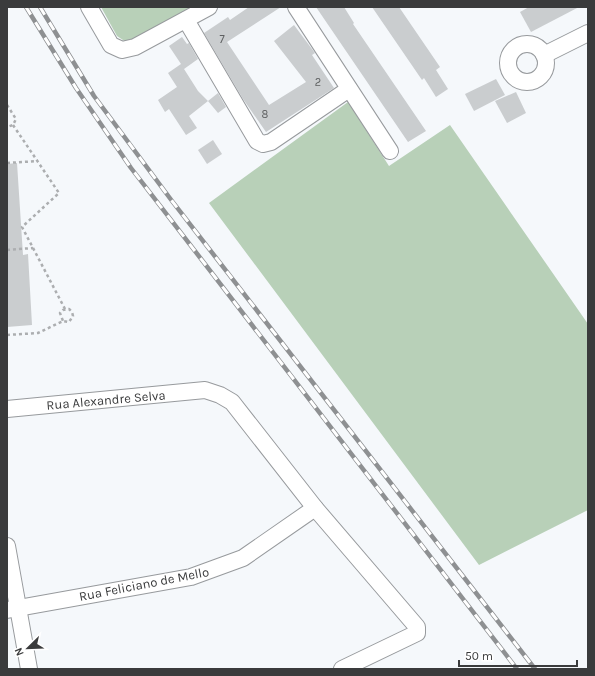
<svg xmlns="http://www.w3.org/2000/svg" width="595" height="676" font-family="Karla,sans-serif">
<rect width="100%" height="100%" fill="#f5f8fb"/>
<!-- green -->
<g fill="#b8d0b8">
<polygon points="101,7 193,7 137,41 126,42 117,36"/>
<polygon points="348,102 389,166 450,125 588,324 588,510 479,565 209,203"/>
</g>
<!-- building -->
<g fill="#cacdcf">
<polygon points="249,7 281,7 227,42 269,105 306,82 274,41 294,25 315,53 312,55 334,88 266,132 243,99 204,33 228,17 230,20"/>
<polygon points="316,7 344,7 354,23 353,24 426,131 408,142"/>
<polygon points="372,7 399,7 440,67 436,70 448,89 436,97 424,78 422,80"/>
<polygon points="529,7 579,7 531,32 520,12"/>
<polygon points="182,37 187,44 189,43 198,59 184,69 198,91 208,101 189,116 197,128 186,135 169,109 165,112 158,100 177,87 168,73 181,64 169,46"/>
<polygon points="496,79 505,95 474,111 465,94"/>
<polygon points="516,92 526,113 507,123 495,101"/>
<polygon points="218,93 226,107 218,113 208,101"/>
<polygon points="213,140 222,154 207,164 198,150"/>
<polygon points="17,163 23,255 28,254 32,325 7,327 7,164"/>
</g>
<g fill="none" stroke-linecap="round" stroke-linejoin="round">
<!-- minor casing -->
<g stroke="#979a9d" stroke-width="18">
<g id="minor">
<polyline points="89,7 111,45 122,50 135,47 209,7"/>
<polyline points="296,7 390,151"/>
<polyline points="186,20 257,141 263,144 271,142 349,89"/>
<circle cx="527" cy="63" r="19"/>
<polyline points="544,55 588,33"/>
<polyline points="7,409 205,390 220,395 232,402 315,508 417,627 417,633 342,669"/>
<polyline points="7,546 29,669"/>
<polyline points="7,610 191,577 243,558 315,508"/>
</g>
</g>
<!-- path -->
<g stroke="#acaeb0" stroke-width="2.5" stroke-dasharray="3 3" stroke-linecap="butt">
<polyline points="7,105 16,119 13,125 7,127"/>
<polyline points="13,125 59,193 22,227 65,309"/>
<polyline points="7,163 38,161"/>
<polyline points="7,250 33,248"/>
<polyline points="7,335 38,333 63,321 69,322 73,316 72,312 69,309 63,310 60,313 63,321"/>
</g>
<!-- minor -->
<use href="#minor" stroke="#fff" stroke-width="16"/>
<!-- rail casing -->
<g stroke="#8e9092" stroke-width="4.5">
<g id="rail">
<polyline points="26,7 76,88 131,168 517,669"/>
<polyline points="40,7 94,96 172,201 535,669"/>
</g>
</g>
<!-- rail -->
<use href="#rail" stroke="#fff" stroke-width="3" stroke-dasharray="9" stroke-linecap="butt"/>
</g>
<g text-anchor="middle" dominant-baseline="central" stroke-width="3" stroke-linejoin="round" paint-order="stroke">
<!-- number labels -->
<g font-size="11" fill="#5e6061">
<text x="222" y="39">7</text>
<text x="318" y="82">2</text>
<text x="265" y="114">8</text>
</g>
<!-- street labels -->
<g font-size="13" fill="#3a3b3c" stroke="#fff">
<text transform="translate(106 400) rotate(-5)">Rua Alexandre Selva</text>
<text transform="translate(144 584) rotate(-11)">Rua Feliciano de Mello</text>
</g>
</g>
<!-- border -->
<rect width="595" height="676" fill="none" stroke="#3a3b3c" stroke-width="16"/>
<!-- north arrow -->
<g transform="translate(28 648) rotate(247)" stroke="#ffffff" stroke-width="3" paint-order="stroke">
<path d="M0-3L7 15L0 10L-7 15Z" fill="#3a3b3c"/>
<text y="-6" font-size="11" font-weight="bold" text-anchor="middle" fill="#3a3b3c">N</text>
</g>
<!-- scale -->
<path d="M459 660v6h118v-6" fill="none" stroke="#3a3b3c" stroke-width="2"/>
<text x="465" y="660" font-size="12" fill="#3a3b3c" stroke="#ffffff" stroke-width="3" paint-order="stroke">50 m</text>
</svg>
